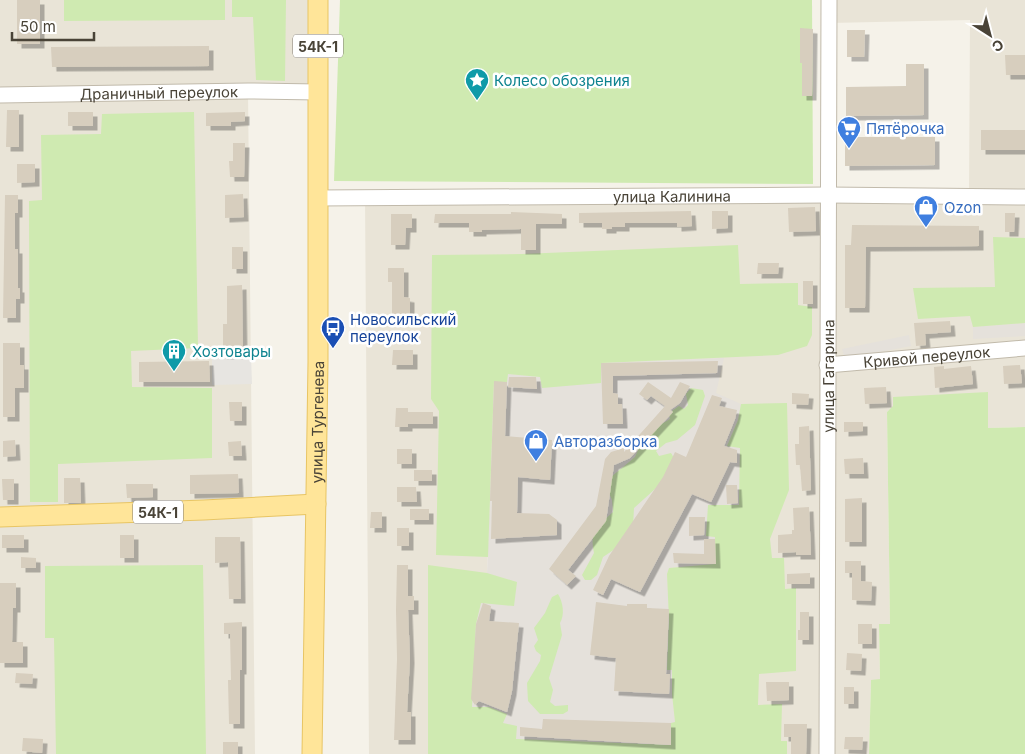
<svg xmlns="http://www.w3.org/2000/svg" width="1025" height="754" font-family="Inter,sans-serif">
<defs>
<filter id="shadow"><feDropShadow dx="4.5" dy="4.5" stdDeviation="0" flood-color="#0004"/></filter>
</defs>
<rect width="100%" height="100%" fill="#f5f2e9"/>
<!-- residential -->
<g fill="#e9e4d7" fill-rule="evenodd">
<polygon points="0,0 318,0 318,92 248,92 255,754 0,754"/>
<path d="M829 0H1025V427L988 428V392L893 407 887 412 890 624 879 625 880 680H871L869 754H369L365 197 969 196 970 20 829 23ZM494 382 601 383 487 573Z"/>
</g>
<!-- industrial -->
<g fill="#e5e1db">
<polygon points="1025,323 1025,336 973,339 973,327"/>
<polygon points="909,335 911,346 845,359 842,349"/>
<polygon points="724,358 716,393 741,404 738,420 727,446 740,448 739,505 706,536 715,537 716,564 669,568 667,574 669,620 667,670 672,669 672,694 675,723 671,745 516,739 503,723 507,714 471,707 476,624 481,603 516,582 487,573 494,381 507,374 600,383 601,363"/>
</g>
<!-- green -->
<g fill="#cfeab1">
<polygon points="64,0 225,0 225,20 64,21"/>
<polygon points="232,0 286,0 285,81 256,80 253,17 232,17"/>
<polygon points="340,0 812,0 813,184 334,181"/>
<polygon points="194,112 198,348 131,351 132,387 212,388 212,458 58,464 58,502 30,502 29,201 42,200 41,135 101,134 102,114"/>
<polygon points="993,237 1025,238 1025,323 973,327 970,316 918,319 913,288 995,287"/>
<polygon points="738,245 740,284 798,283 798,305 812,307 812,335 807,346 778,355 601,363 601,383 542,388 540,377 508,374 507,382 494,382 488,557 436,555 439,411 431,399 432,255 522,254"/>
<path d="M691 388 703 390 705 396 695 425 677 440 666 443 656 451 659 456 671 453 674 458 665 480 634 508 633 527 618 547 603 557 597 575 591 580H585L582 575 594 553C589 530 598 526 613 512L612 500 607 488 611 477 635 457 647 430 665 422 670 419 669 413 679 406 684 409 688 405 686 394Z"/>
<polygon points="988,392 988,428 1025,427 1025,754 869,754 871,680 880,679 879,624 890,624 887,412 893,406 893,397"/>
<polygon points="787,403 789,490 770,539 772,558 784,558 785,589 796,588 796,671 759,674 758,705 782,704 781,741 787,741 787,754 428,754 428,565 487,573 517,582 514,606 481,603 476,624 472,707 489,707 507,714 503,723 517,726 516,739 671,745 671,723 675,722 672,694 672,670 667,670 669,620 667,574 669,568 715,564 715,537 706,536 708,505 739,505 740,448 727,446 738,420 741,404"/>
<polygon points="203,565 206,754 56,754 54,638 45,638 45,566"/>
<path d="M558 594C563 602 565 615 560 623L562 635 549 678 553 690 550 702 555 706 568 705V711L563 714H540L528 701 527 683 540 661 541 655 536 651 534 646 538 640 534 628 545 613 552 597Z"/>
</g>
<!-- parking -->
<polygon fill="#e7e5e1" points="212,356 251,356 252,384 212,385"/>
<!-- building -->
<g fill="#d7cebe" filter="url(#shadow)">
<rect x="17" y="0" width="23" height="44"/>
<polygon points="800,28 813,29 812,96 802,96 802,63 800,63"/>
<polygon points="847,30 865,30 864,57 847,57"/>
<polygon points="209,46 209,66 52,67 51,47"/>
<polygon points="1005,55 1025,55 1025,75 1006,75"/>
<polygon points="906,64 924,64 924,115 846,116 846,87 906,86"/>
<polygon points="7,110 19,110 19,147 6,147"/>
<rect x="68" y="112" width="25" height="14"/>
<polygon points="245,112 245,121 231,122 231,126 206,126 206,113"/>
<rect x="981" y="130" width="44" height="20"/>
<polygon points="845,137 935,137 935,165 845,166"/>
<polygon points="233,143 245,143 244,177 230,177 229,161 233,161"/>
<polygon points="17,164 35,164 35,182 17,183"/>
<polygon points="243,194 244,217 225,218 225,195"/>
<polygon points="5,195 18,195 18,213 15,213 15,249 18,249 18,288 20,288 20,299 16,299 16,318 3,318"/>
<polygon points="815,207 816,231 789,232 788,208"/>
<polygon points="691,211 692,226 677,227 677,223 625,223 625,227 612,227 612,229 602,229 602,223 579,223 579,213"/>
<polygon points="712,211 728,211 728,228 712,229"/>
<polygon points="511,212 562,214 562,224 536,224 536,250 521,250 521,229 482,230 482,232 469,232 469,223 434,223 435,214 511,214"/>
<polygon points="1005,213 1015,213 1014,232 1005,232"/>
<polygon points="391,214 412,214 412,228 406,228 405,245 391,245"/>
<polygon points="852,225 979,226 979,246 866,247 865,308 845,308 845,245 851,245"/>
<rect x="232" y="247" width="11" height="22"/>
<polygon points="758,263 779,263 778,274 757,274"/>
<polygon points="388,268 404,268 404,297 410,298 410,316 392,316 392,282 388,282"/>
<rect x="803" y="281" width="10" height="23"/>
<polygon points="242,285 243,354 223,355 223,324 227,324 227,286"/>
<polygon points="950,321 951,332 925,334 926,345 916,346 914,323"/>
<polygon points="3,343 20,343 20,365 24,365 24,388 15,388 15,417 3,417"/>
<polygon points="393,350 413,350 413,365 392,365"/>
<polygon points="209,361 210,382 139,382 139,362"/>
<polygon points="718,361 717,373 613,376 613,393 618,394 618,404 622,404 623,424 603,424 601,363"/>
<polygon points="1020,365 1022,383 1004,384 1003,366"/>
<polygon points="944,366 944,369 971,366 973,384 935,388 934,367"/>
<polygon points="509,377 536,377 537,389 508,387"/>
<polygon points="494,381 507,382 505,436 552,440 550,480 518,477 517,513 549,514 557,520 557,535 491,539 492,501 490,501"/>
<polygon points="648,382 671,398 680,382 690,386 680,403 670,410 673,412 630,458 614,465 606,521 568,570 576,576 567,585 549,569 596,506 605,459 611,452 624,448 624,452 665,406 651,396 647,400 639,394"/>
<polygon points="886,387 887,403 865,404 864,388"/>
<polygon points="792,393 809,394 808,405 792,404"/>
<polygon points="712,395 722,398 719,406 737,410 735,419 724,446 737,450 737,463 730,462 711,502 692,494 640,592 611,579 603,595 593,590 609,556 663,477 675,452 686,457"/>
<polygon points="229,402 242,402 242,421 230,421"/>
<polygon points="396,408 408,408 408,412 433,412 433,424 408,424 408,427 395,427"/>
<polygon points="844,422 863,422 863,431 844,432"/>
<polygon points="809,426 811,490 802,491 800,465 796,465 795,444 799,444 799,427"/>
<polygon points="15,440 16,456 3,457 3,441"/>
<polygon points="241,441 242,456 229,456 228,442"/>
<rect x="397" y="449" width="15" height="15"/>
<polygon points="863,458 864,474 845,474 844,459"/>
<rect x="414" y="470" width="18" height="11"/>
<polygon points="238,474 239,493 190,494 190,475"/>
<polygon points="64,478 80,478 81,503 64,503"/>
<polygon points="2,479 14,479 14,500 3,500"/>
<polygon points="126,484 153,484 153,497 127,498"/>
<polygon points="726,485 737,485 738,503 727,504"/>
<polygon points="397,487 416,487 417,502 397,502"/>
<polygon points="862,498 862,542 845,542 845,499"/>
<polygon points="809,507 811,555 796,555 796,552 778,553 778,535 792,534 792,530 794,530 793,508"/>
<rect x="410" y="509" width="19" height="11"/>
<polygon points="371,512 382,512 382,528 370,528"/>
<polygon points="689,517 705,517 704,535 689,536"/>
<rect x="397" y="528" width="12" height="18"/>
<rect x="2" y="535" width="22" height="13"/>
<rect x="120" y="535" width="14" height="23"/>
<polygon points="215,537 240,537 241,599 229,599 228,562 215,563"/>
<polygon points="704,539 715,539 716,564 674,563 673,553 704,554"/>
<polygon points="21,557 36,558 36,568 21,568"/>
<polygon points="845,561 861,561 861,581 872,582 871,601 852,600 852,573 845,573"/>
<polygon points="397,565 408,565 408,596 414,596 414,610 408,610 410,659 407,712 411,712 411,740 394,740 397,659 396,610"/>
<polygon points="810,573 810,584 787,584 787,574"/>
<polygon points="0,583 16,583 16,608 13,608 12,642 23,642 23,663 0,663"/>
<polygon points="596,602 627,606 627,604 647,604 647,608 669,609 666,674 670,674 669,694 614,691 616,658 590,655"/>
<polygon points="483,603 491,606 489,621 519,623 512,691 507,712 479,701 475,705 471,699 476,624"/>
<polygon points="800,612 809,612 809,640 798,640 798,630 800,630"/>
<polygon points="242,622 242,670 240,670 240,724 229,724 228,680 231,680 230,634 224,634 224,623"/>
<rect x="858" y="624" width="14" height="20"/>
<polygon points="847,653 862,654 861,671 846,670"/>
<polygon points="16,673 33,674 32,684 15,683"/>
<polygon points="766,682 789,682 789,700 767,701"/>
<rect x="844" y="687" width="10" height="17"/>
<polygon points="543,719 671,723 671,745 520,736 520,727 542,729"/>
<polygon points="784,724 807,724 806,754 791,754 791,737 784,737"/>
<polygon points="845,737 863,737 862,750 844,749"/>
<polygon points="23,738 43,739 42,753 22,751"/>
<rect x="223" y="742" width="15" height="12"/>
</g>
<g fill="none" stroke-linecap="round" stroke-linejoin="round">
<!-- minor casing -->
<g stroke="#c1baab" stroke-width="17">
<g id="minor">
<path id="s1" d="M0 95 248 91 318 92"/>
<path id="s2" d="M318 198 828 195 1025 197"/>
<path id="s3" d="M827 365 1025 348"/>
<path id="s4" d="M827 754 829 0"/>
</g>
</g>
<!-- major casing -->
<g stroke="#e8c564" stroke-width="21">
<g id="major">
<polyline points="0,517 204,510 316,504"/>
<path id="s5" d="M312 754 318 362V0"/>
</g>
</g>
<!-- minor -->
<use href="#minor" stroke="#fff" stroke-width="15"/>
<!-- major -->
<use href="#major" stroke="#ffe599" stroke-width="19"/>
</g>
<!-- icons -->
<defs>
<g id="sight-pin" transform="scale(1.25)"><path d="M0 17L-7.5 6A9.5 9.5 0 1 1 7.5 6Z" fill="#0f9aa8" stroke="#fff"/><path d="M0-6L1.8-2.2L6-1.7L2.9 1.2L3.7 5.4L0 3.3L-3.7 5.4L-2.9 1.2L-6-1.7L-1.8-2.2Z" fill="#fff"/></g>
<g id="supermarket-pin" transform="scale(1.25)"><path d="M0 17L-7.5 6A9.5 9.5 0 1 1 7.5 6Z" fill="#3f7fe0" stroke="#fff"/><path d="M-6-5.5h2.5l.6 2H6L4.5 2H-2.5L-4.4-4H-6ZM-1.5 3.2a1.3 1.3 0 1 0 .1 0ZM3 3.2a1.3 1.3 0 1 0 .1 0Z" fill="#fff"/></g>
<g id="shop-pin" transform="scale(1.25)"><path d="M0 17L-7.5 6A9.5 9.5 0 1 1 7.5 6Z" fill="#3f7fe0" stroke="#fff"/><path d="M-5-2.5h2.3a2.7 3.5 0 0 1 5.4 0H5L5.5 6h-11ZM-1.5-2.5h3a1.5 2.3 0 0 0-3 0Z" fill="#fff"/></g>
<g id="bus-pin" transform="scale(1.25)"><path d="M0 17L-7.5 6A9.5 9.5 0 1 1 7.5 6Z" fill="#1a4fb4" stroke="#fff"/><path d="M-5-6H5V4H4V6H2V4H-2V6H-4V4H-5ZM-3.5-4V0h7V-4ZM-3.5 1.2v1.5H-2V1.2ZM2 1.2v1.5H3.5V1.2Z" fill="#fff"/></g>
<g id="building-pin" transform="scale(1.25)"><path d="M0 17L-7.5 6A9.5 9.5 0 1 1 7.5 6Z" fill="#0f9aa8" stroke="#fff"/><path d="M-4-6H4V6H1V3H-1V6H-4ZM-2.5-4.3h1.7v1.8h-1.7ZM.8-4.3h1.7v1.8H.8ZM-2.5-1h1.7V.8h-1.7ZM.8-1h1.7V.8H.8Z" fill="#fff"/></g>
</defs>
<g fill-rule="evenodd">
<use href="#sight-pin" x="477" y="80"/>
<use href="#supermarket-pin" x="849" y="128"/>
<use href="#shop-pin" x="926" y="207"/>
<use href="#bus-pin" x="333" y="328"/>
<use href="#building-pin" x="174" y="351"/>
<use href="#shop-pin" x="536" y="441"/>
</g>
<g text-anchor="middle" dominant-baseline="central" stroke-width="5" stroke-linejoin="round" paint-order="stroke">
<!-- shield labels -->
<g fill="#fff" stroke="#807b73" stroke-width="1">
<rect x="293" y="34.5" width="50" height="23" rx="4"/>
<rect x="133" y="500.5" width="50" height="23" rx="4"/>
</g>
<g font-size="14" font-weight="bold" fill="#494337">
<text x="318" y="46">54К-1</text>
<text x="158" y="512">54К-1</text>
</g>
<!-- culture labels -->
<g font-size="15" fill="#0d838f" stroke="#fff" text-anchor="start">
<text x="494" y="80">Колесо обозрения</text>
<text x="192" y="351">Хозтовары</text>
</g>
<!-- street labels -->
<g font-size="15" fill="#494337" stroke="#fff">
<text stroke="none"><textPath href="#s1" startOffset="159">Драничный переулок</textPath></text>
<text stroke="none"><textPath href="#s2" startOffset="354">улица Калинина</textPath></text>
<text stroke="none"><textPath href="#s3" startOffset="100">Кривой переулок</textPath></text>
<text stroke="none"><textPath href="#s4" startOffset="378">улица Гагарина</textPath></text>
<text stroke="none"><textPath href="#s5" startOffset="332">улица Тургенева</textPath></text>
</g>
<!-- shop labels -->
<g font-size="15" fill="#366cbe" stroke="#fff" text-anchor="start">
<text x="866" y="128">Пятёрочка</text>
<text x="944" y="207">Ozon</text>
<text x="554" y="441">Авторазборка</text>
</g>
<!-- transit labels -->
<g font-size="15" fill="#164399" stroke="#fff" text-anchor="start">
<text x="350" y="319">Новосильский<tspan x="350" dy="17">переулок</tspan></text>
</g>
</g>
<!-- north arrow -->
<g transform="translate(990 35) rotate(144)" stroke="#ffffff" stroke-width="4" paint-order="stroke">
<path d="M0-4L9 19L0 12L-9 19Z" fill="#494337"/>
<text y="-8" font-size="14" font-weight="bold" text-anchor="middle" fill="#494337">С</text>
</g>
<!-- scale -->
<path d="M12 32v8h82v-8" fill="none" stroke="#494337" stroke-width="2.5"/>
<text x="20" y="32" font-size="15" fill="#494337" stroke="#ffffff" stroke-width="4" paint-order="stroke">50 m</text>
</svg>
